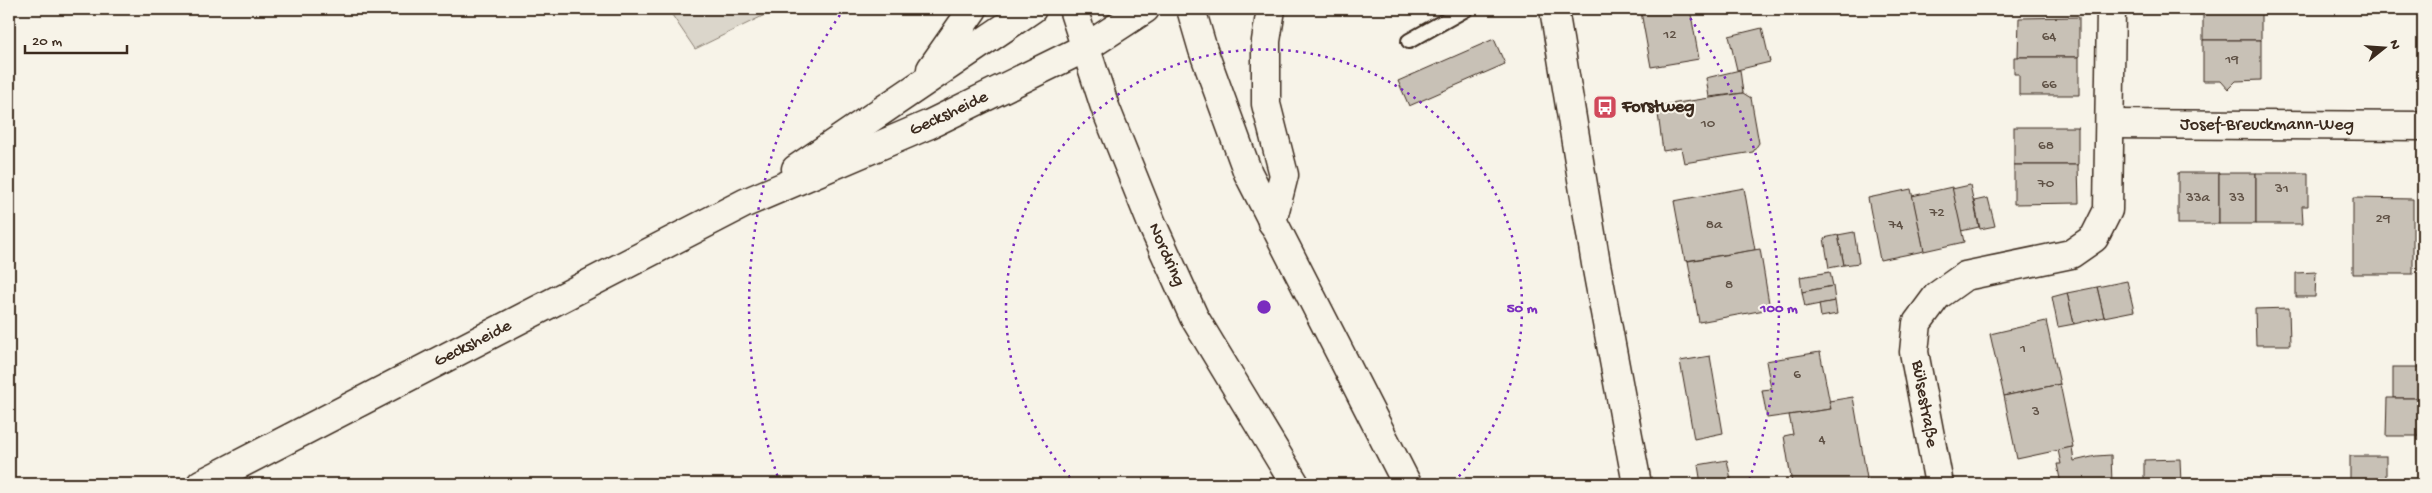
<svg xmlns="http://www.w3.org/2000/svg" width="2432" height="493" font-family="'Gochi Hand',sans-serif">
<rect width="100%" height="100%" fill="#f7f3e8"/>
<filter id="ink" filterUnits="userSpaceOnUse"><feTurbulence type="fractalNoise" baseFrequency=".02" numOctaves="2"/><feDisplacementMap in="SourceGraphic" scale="10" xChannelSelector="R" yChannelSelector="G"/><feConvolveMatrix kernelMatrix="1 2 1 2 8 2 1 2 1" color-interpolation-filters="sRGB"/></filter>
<g filter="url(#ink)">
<!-- green -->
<polygon fill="#dbd6cb" stroke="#8b8074" points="668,9 777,9 695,49"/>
<!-- building -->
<g fill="#c8c1b6" stroke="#3b2a1e">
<polygon points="1621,9 1658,9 1622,15"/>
<polygon points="1658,9 1690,9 1699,59 1651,67 1641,12"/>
<rect x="2203" y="9" width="58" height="31"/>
<polygon points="2079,17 2079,57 2018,57 2019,18"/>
<polygon points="1762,28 1770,62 1737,70 1729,36"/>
<polygon points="1494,39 1505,64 1409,106 1398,81"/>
<polygon points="2203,40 2261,40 2261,80 2236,81 2228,89 2221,81 2203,81"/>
<polygon points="2014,57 2079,57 2079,95 2019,95 2019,74 2014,74"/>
<polygon points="1740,70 1743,93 1709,97 1706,78"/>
<polygon points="1743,93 1751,98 1759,143 1753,152 1684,163 1681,148 1663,151 1657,106"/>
<rect x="2014" y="127" width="64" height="38"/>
<polygon points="2014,165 2078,165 2079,203 2014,204"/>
<rect x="2178" y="173" width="41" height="51"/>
<rect x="2219" y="173" width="37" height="51"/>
<polygon points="2256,173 2308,173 2308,206 2302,206 2303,224 2256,224"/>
<polygon points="1970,185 1979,227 1961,231 1952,189"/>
<polygon points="1952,187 1964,242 1924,251 1912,196"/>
<polygon points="1744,188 1755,250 1685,261 1674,201"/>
<polygon points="1911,189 1924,251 1880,260 1868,198"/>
<polygon points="1988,198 1995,226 1980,229 1974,201"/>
<polygon points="2353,198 2413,199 2413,274 2353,274"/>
<polygon points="1854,232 1859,263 1844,265 1838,235"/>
<polygon points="1838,235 1844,265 1829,268 1824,238"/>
<polygon points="1760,249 1770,309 1699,322 1688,261"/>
<polygon points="1830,272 1833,286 1802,292 1800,277"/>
<polygon points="2316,272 2315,297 2296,297 2296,273"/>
<polygon points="2127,281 2134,311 2104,317 2097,287"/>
<polygon points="1833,286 1835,301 1805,307 1802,292"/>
<polygon points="2097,287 2104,317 2074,324 2067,293"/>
<polygon points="2067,293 2074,324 2058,327 2052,297"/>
<polygon points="1835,301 1837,314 1821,317 1819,304"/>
<polygon points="2289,308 2290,345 2256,345 2255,309"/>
<polygon points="2046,321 2060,384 2004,396 1990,334"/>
<polygon points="1820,352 1831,409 1767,418 1762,390 1771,389 1766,361"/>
<polygon points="1710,356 1723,433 1694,439 1680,361"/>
<rect x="2393" y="367" width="30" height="31"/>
<polygon points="2060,384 2073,447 2017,459 2004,396"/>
<polygon points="1853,397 1868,484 1792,484 1784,436 1793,434 1789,415 1831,409 1829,401"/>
<polygon points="2387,398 2423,398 2423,436 2386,436"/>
<polygon points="2072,447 2074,461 2096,456 2111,455 2112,484 2061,484 2057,464 2061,464 2058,450"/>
<rect x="2350" y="456" width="36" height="28"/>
<polygon points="2180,459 2181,484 2144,484 2144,460"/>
<polygon points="1727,460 1732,484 1701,484 1698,465"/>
<rect x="2268" y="482" width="42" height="2"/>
<rect x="2206" y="483" width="42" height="1"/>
</g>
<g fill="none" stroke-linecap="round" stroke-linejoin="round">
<!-- service casing -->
<g stroke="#3b2a1e" stroke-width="18">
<polyline id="service" points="1409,41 1466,9"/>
</g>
<!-- minor casing -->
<g stroke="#3b2a1e" stroke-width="31">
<g id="minor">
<polyline points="1271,9 1266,41 1266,104 1284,175 1272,222"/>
<polyline points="1554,9 1596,264 1637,484"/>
<polyline points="931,69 973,9"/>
<polyline points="2110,124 2423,126"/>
<polyline points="796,169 1032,9"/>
<polyline points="201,484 745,203 930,124 1085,48 1145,9"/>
<polyline points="1939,484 1914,352 1917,323 1937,296 1965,276 2071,254 2094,238 2108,210 2111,9"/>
</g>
</g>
<!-- primary casing -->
<g stroke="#3b2a1e" stroke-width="31">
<g id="primary">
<polyline points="1073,9 1105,107 1152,224 1194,317 1295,484"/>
<polyline points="1191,9 1203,50 1248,173 1407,484"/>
</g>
</g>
<!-- service -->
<use href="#service" stroke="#f7f3e8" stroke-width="14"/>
<!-- minor -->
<use href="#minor" stroke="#f7f3e8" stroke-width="28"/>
<!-- primary -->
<use href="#primary" stroke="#f7f3e8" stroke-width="28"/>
</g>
</g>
<!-- distance rings -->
<g fill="none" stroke="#7b2cbf" stroke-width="2.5" stroke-dasharray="2.5 5">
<path d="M1075 483A258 258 0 1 1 1453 483"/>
<path d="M780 483A515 515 0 0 1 842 12M1686 12A515 515 0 0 1 1748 483"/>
</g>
<!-- icons -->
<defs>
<g id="bus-square" transform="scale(1.25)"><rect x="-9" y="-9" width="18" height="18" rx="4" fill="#d1495b" stroke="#f7f3e8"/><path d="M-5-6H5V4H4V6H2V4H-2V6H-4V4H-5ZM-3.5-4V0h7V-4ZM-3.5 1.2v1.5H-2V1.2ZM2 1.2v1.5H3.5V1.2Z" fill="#fff"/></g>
</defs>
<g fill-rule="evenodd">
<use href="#bus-square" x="1605" y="107"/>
</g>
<g text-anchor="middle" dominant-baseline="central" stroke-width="4" stroke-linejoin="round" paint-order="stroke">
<!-- number labels -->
<g font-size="15" fill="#5e5044">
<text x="1670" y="35">12</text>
<text x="2049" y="37">64</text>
<text x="2232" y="60">19</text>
<text x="2049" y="85">66</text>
<text x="1708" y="124">10</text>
<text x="2046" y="146">68</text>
<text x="2046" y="184">70</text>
<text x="2282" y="189">31</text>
<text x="2198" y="198">33a</text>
<text x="2237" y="198">33</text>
<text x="1937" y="213">72</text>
<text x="2383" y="219">29</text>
<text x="1714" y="225">8a</text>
<text x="1896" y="225">74</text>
<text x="1729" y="285">8</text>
<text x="2023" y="349">1</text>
<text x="1797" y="375">6</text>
<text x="2036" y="412">3</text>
<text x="1822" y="440">4</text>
</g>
<!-- poi labels -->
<g font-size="18" font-weight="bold" fill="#3b2a1e" stroke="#f7f3e8" text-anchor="start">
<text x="1622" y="107">Forstweg</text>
</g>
<!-- street labels -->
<g font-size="18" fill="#3b2a1e" stroke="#f7f3e8">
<text transform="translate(949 114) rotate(-25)">Gecksheide</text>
<text x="2267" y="125">Josef-Breuckmann-Weg</text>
<text transform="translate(1166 255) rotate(66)">Nordring</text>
<text transform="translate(473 344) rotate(-27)">Gecksheide</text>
<text transform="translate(1924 404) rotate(80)">Bülsestraße</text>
</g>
</g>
<circle cx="1264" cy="307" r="8" fill="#7b2cbf" stroke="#f7f3e8" stroke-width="2.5"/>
<g font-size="15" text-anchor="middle" font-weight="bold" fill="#7b2cbf" stroke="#f7f3e8" stroke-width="4" stroke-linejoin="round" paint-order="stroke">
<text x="1522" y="312">50 m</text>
<text x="1779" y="312">100 m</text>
</g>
<!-- margin -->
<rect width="2432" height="493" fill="none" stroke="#f7f3e8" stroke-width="30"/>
<rect x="15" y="15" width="2402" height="463" fill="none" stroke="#3b2a1e" stroke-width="2" filter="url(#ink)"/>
<!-- north arrow -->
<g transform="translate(2384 48) rotate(73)" stroke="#f7f3e8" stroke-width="4" paint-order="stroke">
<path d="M0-4L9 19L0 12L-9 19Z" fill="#3b2a1e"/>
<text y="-8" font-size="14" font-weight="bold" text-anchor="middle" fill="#3b2a1e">N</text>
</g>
<!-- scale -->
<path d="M25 45v8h102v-8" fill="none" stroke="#3b2a1e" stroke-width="2.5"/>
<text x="32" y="45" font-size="15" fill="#3b2a1e" stroke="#f7f3e8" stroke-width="4" paint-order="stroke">20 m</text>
</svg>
